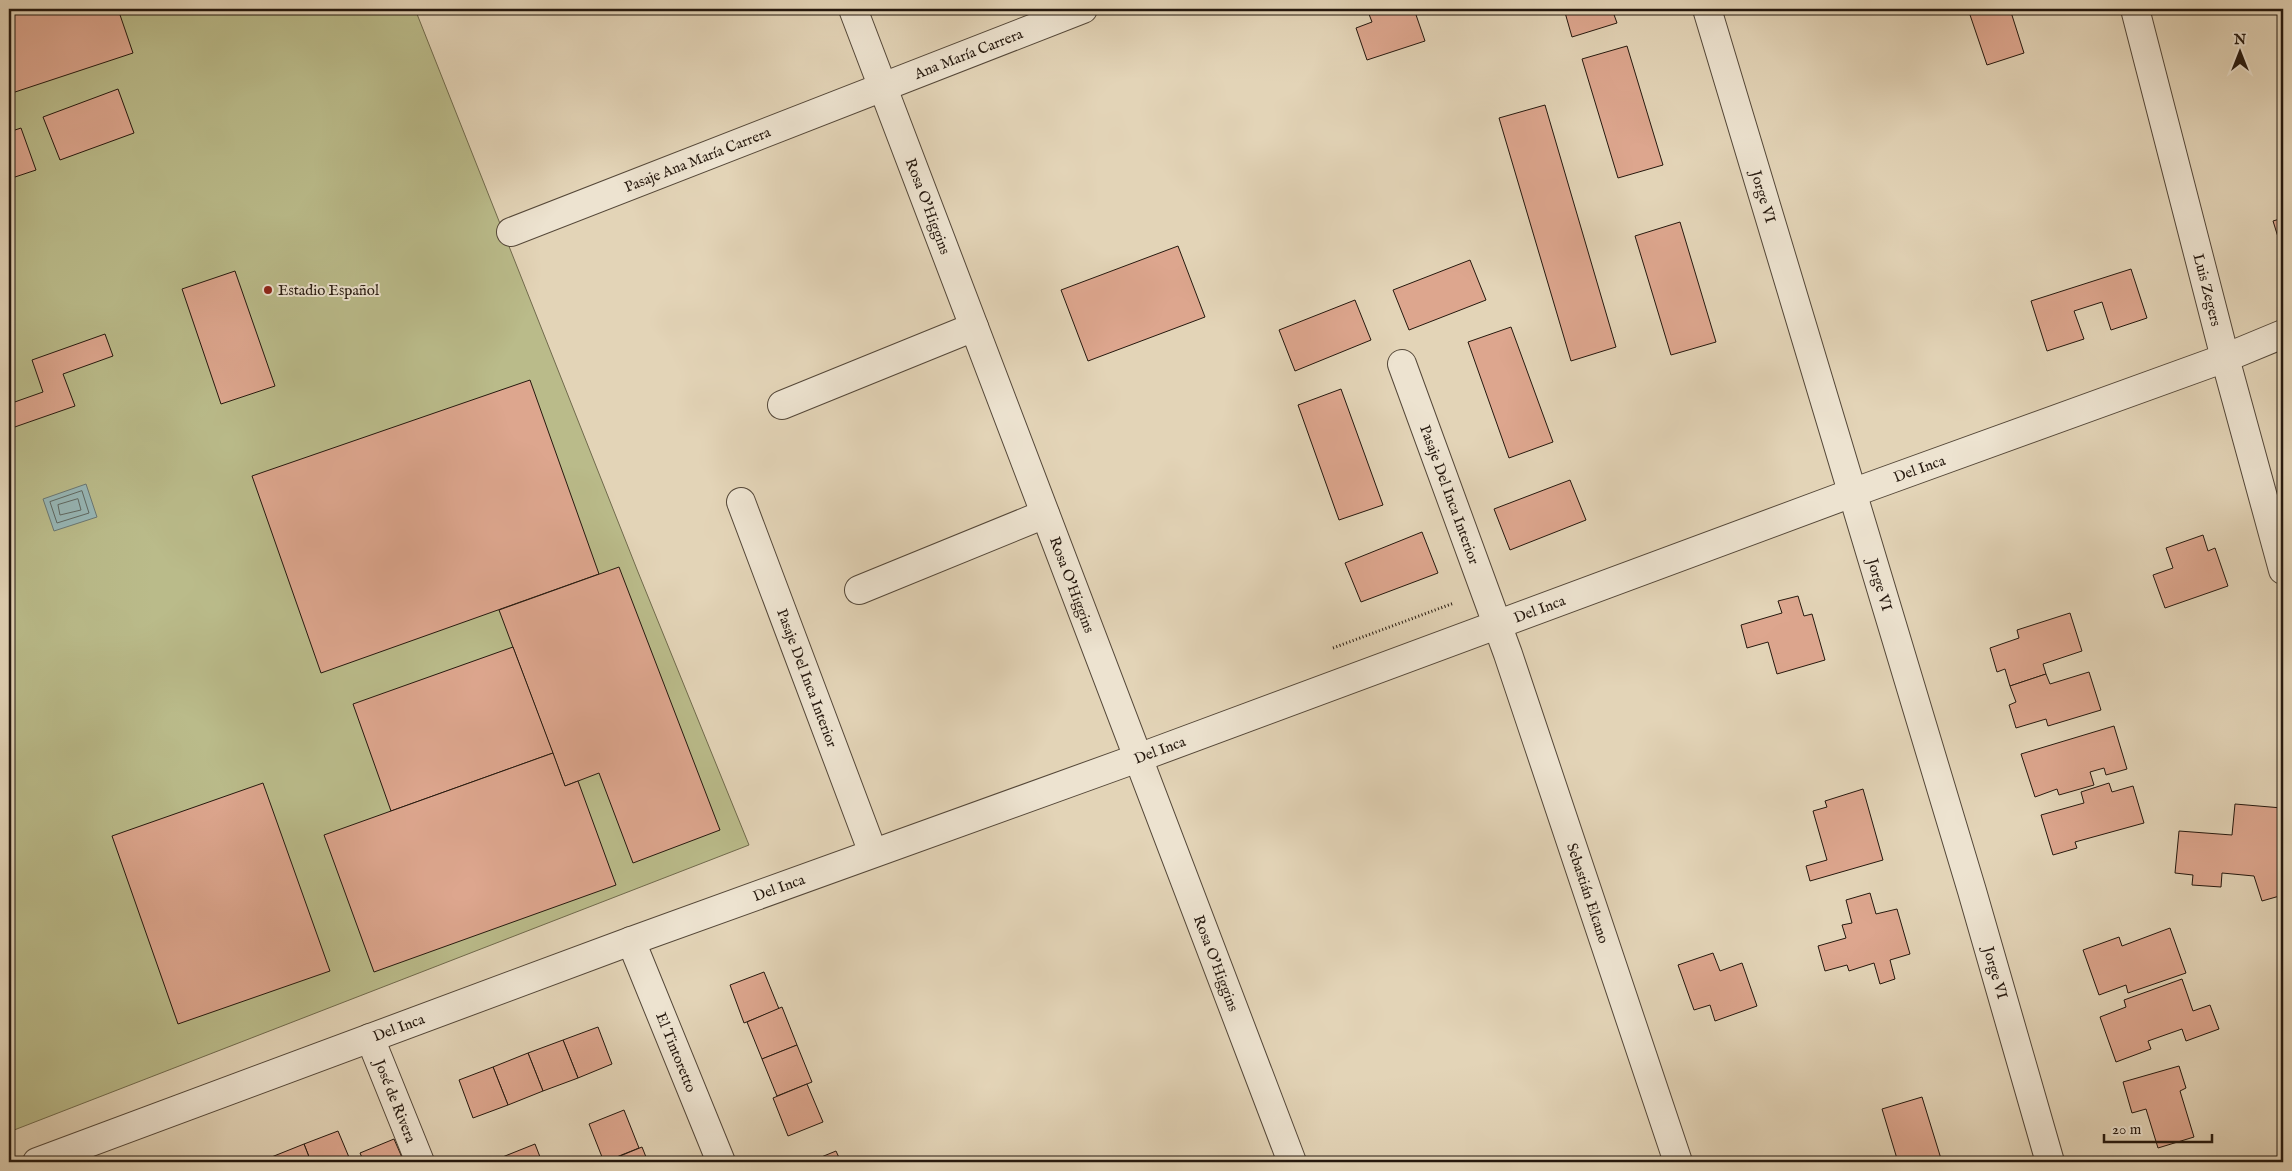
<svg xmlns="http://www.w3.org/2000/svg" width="2292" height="1171" font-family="'IM FELL English',serif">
<rect width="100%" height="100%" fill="#e3d4b7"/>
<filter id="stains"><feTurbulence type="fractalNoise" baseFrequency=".004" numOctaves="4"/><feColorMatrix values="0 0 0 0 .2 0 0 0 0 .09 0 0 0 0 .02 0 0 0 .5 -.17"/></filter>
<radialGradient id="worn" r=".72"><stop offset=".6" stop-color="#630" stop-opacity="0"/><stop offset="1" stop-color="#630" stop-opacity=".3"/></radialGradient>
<!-- green -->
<polygon fill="#babb8a" stroke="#706a4c" points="9,9 415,9 638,572 749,845 9,1132"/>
<!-- water -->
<polygon fill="#97b7b7" stroke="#697773" points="86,484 97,517 54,531 43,499"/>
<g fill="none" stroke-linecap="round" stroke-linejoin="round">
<!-- shore -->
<g stroke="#5e6862" stroke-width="1">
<polygon points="82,491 89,513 57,523 50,502"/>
<polygon points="78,499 81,510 60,515 58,505"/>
</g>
</g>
<!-- building -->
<g fill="#dda68e" stroke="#25180e">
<polygon points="9,9 118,9 133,53 9,94"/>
<polygon points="1367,9 1414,9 1425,41 1367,60 1356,28 1372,22"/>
<polygon points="1564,9 1612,9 1617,23 1572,37"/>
<polygon points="1968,9 2010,9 2024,53 1987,65"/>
<polygon points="1627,46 1663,165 1618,178 1582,59"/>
<polygon points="118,89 134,133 60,160 43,117"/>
<polygon points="1545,105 1616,347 1571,361 1499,118"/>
<polygon points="21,128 36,170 9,179 9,132"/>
<polygon points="2283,218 2283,253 2273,221"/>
<polygon points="1680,222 1716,342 1671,355 1635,236"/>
<polygon points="1178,246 1205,317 1088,361 1061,290"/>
<polygon points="1470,260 1486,300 1409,330 1393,290"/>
<polygon points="2131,269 2147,318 2111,330 2102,302 2074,311 2084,339 2047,351 2031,301"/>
<polygon points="235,271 275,386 221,404 182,289"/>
<polygon points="1355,300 1371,340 1295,371 1279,330"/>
<polygon points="1511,327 1553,442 1509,458 1468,342"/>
<polygon points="105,334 113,356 63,374 75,406 9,429 9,404 43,392 32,360"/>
<polygon points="530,380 599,574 321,673 252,476"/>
<polygon points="1341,389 1383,505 1339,520 1298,405"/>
<polygon points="1570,480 1586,520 1510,550 1494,509"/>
<polygon points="1422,532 1438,573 1361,602 1345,563"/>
<polygon points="2203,535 2208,551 2215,548 2228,586 2165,608 2153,575 2173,568 2166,548"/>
<polygon points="619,567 720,830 633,863 599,773 565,786 499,610"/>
<polygon points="1798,596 1804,616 1812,614 1825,660 1777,674 1768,642 1747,648 1741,625 1782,613 1778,601"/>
<polygon points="2070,613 2082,651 2043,664 2046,674 2010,686 2005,669 1997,672 1990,648 2019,638 2017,630"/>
<polygon points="513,647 553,753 391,811 353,704"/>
<polygon points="2089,672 2101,710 2048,726 2046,719 2016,728 2009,705 2016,702 2010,686 2046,674 2050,684"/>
<polygon points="2114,726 2127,769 2106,775 2104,768 2090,772 2094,785 2059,795 2057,789 2035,797 2021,754"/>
<polygon points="553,753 565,786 578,781 616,885 374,972 324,835"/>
<polygon points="263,783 330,971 178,1024 112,836"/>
<polygon points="2109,783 2112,792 2133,786 2144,823 2075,842 2077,848 2053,855 2041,815 2084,803 2081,792"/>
<polygon points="1863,789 1883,860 1810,881 1806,866 1827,860 1813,811 1827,807 1825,801"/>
<polygon points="2235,804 2282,808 2279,841 2283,840 2283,895 2262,901 2254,876 2222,873 2221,887 2192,885 2193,875 2175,873 2179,831 2232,835"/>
<polygon points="1870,893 1876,914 1897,909 1910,954 1890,960 1895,979 1880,984 1874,963 1849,971 1847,965 1825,971 1818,946 1846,938 1842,925 1852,923 1846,900"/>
<polygon points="2170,928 2186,973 2128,993 2126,985 2099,995 2083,950 2119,937 2122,946"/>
<polygon points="1713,953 1720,971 1742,963 1757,1006 1715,1021 1710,1005 1694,1010 1678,965"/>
<polygon points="764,972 779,1009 744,1023 730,985"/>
<polygon points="2182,979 2193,1011 2210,1005 2219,1029 2186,1041 2182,1029 2148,1041 2151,1049 2116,1062 2100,1017 2126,1007 2124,1000"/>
<polygon points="782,1007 797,1045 762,1059 747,1022"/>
<polygon points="598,1027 612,1064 578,1078 563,1040"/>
<polygon points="563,1040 578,1078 543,1091 528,1053"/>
<polygon points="797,1045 812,1082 777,1096 762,1059"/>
<polygon points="528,1053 543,1091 508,1105 493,1067"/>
<polygon points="2179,1066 2186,1088 2180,1091 2194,1137 2158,1148 2146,1109 2132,1113 2123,1082"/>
<polygon points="493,1067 508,1105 473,1118 459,1080"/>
<polygon points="807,1084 823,1122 788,1136 773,1098"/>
<polygon points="1922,1097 1942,1162 1898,1162 1882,1109"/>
<polygon points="624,1110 639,1148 604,1162 589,1124"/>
<polygon points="338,1131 351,1162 311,1162 304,1144"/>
<polygon points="394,1139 404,1162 364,1162 360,1153"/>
<polygon points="304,1144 311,1162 271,1162 269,1158"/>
<polygon points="535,1144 542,1162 502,1162 500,1158"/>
<polygon points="642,1147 648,1162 608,1162 608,1161"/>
<polygon points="836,1151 841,1162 809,1162"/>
<polygon points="2202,1157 2204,1162 2186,1162"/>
</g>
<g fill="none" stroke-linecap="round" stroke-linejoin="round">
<!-- minor casing -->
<g stroke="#544738" stroke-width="30">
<g id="minor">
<path id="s1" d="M853 9 1292 1162"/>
<path id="s2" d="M1707 9 1972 891 2050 1162"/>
<path id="s3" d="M2135 9 2225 358 2283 570"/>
<path id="s4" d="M511 232 1083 9"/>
<path id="s5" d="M1402 364 1508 654 1678 1162"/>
<polyline points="782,405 974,327"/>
<path id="s6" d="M741 502 873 853"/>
<polyline points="859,590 1045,514"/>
<path id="s7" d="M631 941 721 1162"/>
<path id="s8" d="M370 1038 420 1162"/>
<path id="s9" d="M37 1162 631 941 1138 758 1852 493 2225 358 2283 334"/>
</g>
</g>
<!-- path -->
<polyline stroke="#25180e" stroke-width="3" stroke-dasharray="1 2.5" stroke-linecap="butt" points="1333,648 1454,603"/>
<!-- minor -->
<use href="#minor" stroke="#ede3d0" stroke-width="28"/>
</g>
<!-- markers -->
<circle fill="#8f2418" stroke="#ede3d0" stroke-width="2" cx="268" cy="290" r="5"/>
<g text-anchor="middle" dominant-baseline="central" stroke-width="4" stroke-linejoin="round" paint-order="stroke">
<!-- street labels -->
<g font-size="15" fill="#25180e" stroke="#ede3d0">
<text stroke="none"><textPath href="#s4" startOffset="491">Ana María Carrera</textPath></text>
<text stroke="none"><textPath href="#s4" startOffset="200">Pasaje Ana María Carrera</textPath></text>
<text stroke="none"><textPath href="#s2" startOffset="196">Jorge VI</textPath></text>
<text stroke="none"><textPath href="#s1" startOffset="211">Rosa O'Higgins</textPath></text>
<text stroke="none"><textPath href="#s3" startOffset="290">Luis Zegers</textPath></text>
<text stroke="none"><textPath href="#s9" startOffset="2006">Del Inca</textPath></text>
<text stroke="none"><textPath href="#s5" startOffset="139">Pasaje Del Inca Interior</textPath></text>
<text stroke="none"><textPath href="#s1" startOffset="616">Rosa O'Higgins</textPath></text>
<text stroke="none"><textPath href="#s2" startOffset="601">Jorge VI</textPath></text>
<text stroke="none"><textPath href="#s9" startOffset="1601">Del Inca</textPath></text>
<text stroke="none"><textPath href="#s6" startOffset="188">Pasaje Del Inca Interior</textPath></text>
<text stroke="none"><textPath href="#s9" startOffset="1196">Del Inca</textPath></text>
<text stroke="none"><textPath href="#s9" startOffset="791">Del Inca</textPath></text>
<text stroke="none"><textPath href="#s5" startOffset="561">Sebastián Elcano</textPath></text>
<text stroke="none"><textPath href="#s1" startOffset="1021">Rosa O'Higgins</textPath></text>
<text stroke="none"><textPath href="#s2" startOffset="1006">Jorge VI</textPath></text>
<text stroke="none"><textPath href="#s9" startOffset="386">Del Inca</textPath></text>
<text stroke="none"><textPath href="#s7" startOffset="120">El Tintoretto</textPath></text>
<text stroke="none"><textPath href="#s8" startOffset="68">José de Rivera</textPath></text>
</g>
<!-- poi labels -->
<g font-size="15" fill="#25180e" stroke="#ede3d0" text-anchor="start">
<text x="278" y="290">Estadio Español</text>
</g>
</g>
<!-- margin -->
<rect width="2292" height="1171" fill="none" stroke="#e3d4b7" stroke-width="30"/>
<rect x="10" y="10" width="2272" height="1151" fill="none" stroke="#25180e" stroke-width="2.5"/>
<rect x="15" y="15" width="2262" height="1141" fill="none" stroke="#25180e"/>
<!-- north arrow -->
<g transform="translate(2240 52)" stroke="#ede3d0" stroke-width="4" paint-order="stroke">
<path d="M0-4L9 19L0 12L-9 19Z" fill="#25180e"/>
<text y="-8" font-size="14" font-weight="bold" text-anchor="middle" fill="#25180e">N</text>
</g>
<!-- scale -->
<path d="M2104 1134v8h108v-8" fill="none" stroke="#25180e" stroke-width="2.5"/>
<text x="2112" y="1134" font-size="15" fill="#25180e" stroke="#ede3d0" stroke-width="4" paint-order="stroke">20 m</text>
<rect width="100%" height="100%" filter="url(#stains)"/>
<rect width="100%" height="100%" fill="url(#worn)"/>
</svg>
